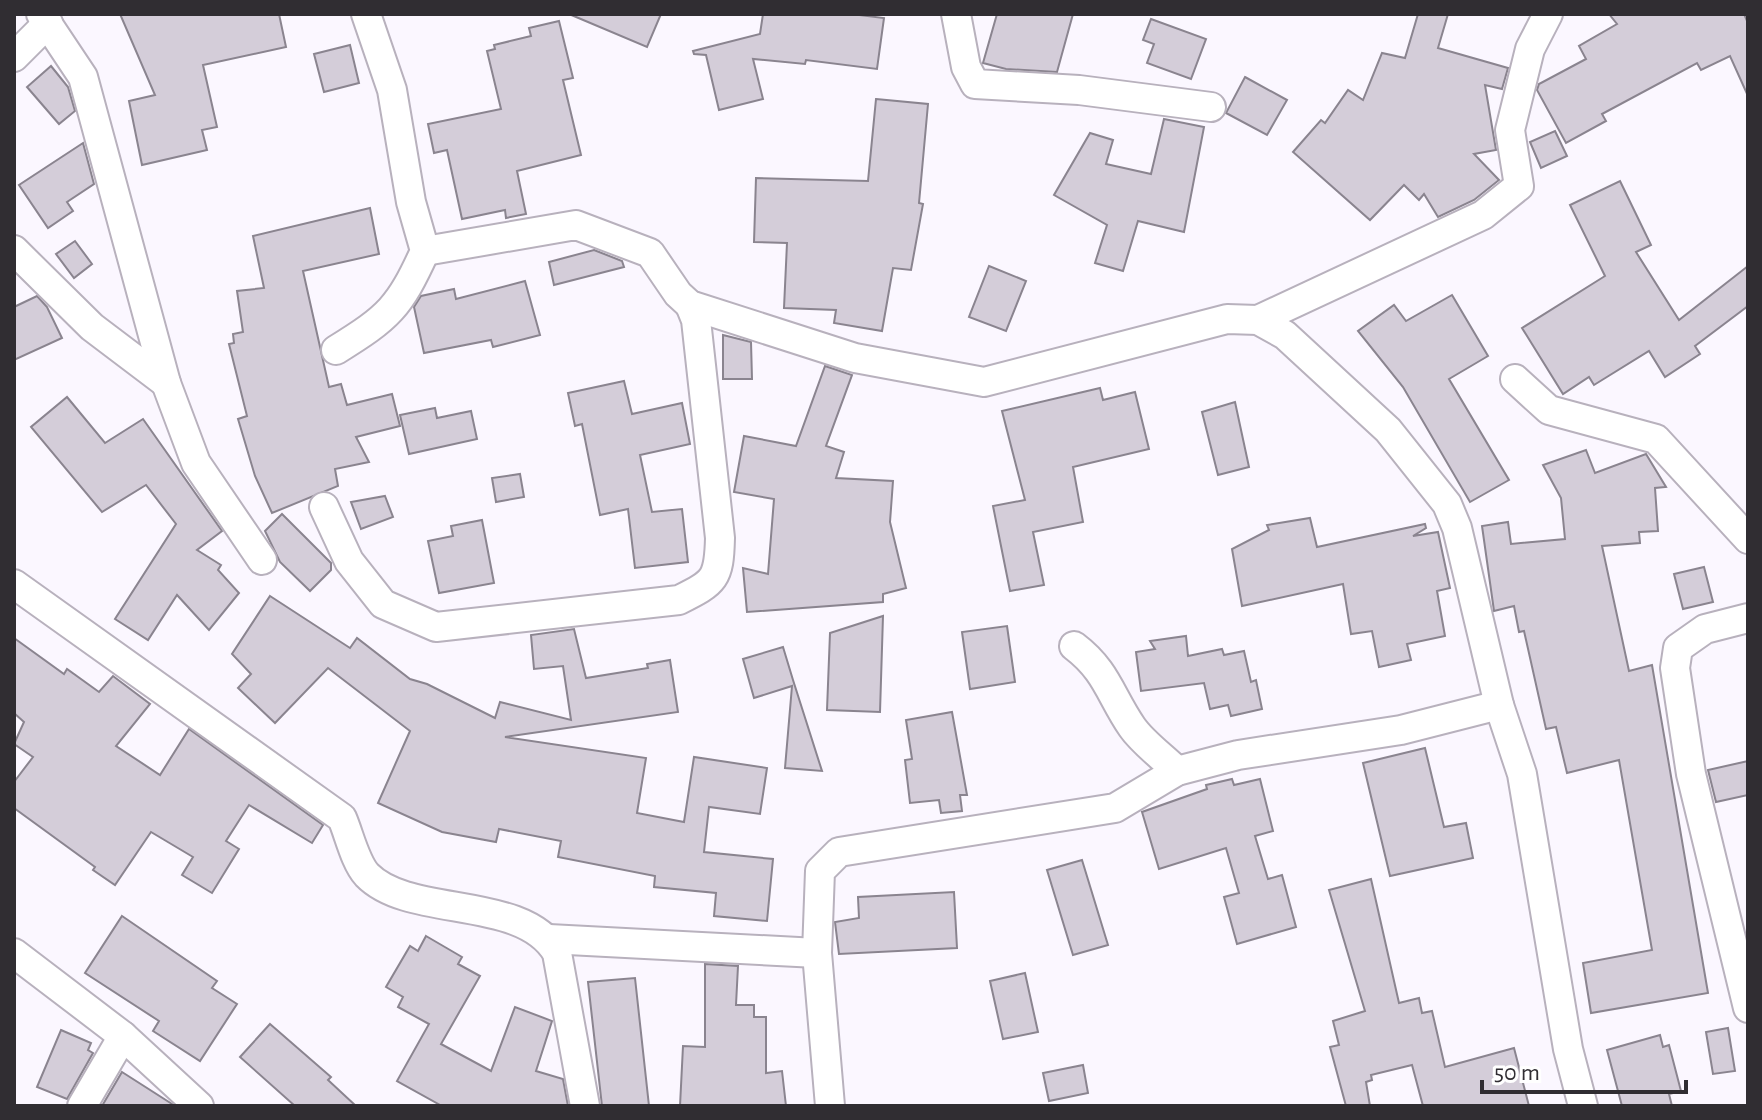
<svg xmlns="http://www.w3.org/2000/svg" width="1762" height="1120" font-family="'Alegreya Sans',sans-serif">
<rect width="100%" height="100%" fill="#fbf7ff"/>
<!-- building -->
<g fill="#d4cdd9" stroke="#8a848f" stroke-width="2">
<polygon points="120,14 279,14 286,47 203,65 217,127 202,130 207,150 142,165 129,101 155,95"/>
<polygon points="569,14 661,14 647,47"/>
<polygon points="763,14 851,14 884,18 877,69 806,60 805,64 753,59 763,99 719,110 706,55 694,54 693,51 760,34"/>
<polygon points="997,14 1073,14 1057,72 1006,69 983,63"/>
<polygon points="1418,14 1448,14 1438,48 1508,68 1502,89 1485,85 1496,150 1474,154 1499,180 1474,200 1438,217 1424,194 1419,200 1404,185 1370,220 1293,152 1321,120 1325,123 1348,90 1363,100 1382,53 1405,58"/>
<polygon points="1609,14 1744,14 1748,23 1748,96 1730,56 1701,70 1697,63 1602,114 1606,121 1566,143 1537,90 1539,84 1586,59 1579,46 1617,24"/>
<polygon points="1151,19 1206,39 1191,79 1147,63 1154,44 1143,40"/>
<polygon points="559,21 573,78 563,80 581,155 517,171 526,214 506,218 505,210 462,219 447,150 434,153 428,124 501,109 487,51 495,49 494,45 531,36 529,28"/>
<polygon points="350,45 359,83 324,92 314,54"/>
<polygon points="51,66 68,87 75,111 59,124 27,87"/>
<polygon points="1245,77 1287,100 1267,135 1226,113"/>
<polygon points="876,99 928,104 919,203 923,204 911,270 893,268 882,331 834,323 836,310 784,308 787,243 754,242 756,178 868,181"/>
<polygon points="1164,119 1204,127 1184,232 1138,221 1123,271 1095,263 1107,225 1054,195 1090,133 1113,140 1106,164 1151,174"/>
<polygon points="1555,131 1567,156 1541,168 1530,142"/>
<polygon points="83,143 94,184 67,202 73,211 48,228 19,185"/>
<polygon points="1620,181 1651,245 1636,252 1679,320 1748,266 1748,306 1695,346 1700,354 1665,377 1649,351 1594,385 1589,377 1563,394 1522,328 1605,276 1570,205"/>
<polygon points="370,208 379,254 303,271 329,387 341,384 347,405 392,394 400,426 356,437 369,462 335,469 338,486 272,513 255,476 238,419 247,416 229,344 234,343 233,334 243,332 237,291 264,288 253,236"/>
<polygon points="75,241 92,264 74,278 56,254"/>
<polygon points="594,250 622,261 624,267 554,285 549,262"/>
<polygon points="989,266 1026,281 1006,331 969,317"/>
<polygon points="525,281 540,335 493,347 491,340 424,353 414,307 421,296 454,289 456,299"/>
<polygon points="1452,295 1488,356 1449,379 1509,480 1470,502 1403,387 1358,331 1394,305 1406,321"/>
<polygon points="37,296 47,307 62,338 14,360 14,307"/>
<polygon points="723,335 751,342 752,379 723,379"/>
<polygon points="825,366 852,375 826,446 844,452 836,478 893,481 890,522 906,588 883,594 883,602 747,612 743,568 768,574 774,499 734,492 744,436 796,446"/>
<polygon points="624,381 632,414 682,403 690,444 640,455 652,512 682,509 688,562 635,568 628,509 600,515 582,424 575,426 568,393"/>
<polygon points="1100,388 1103,400 1135,392 1149,449 1073,467 1083,522 1033,532 1044,585 1010,591 993,506 1025,500 1002,411"/>
<polygon points="67,397 105,443 143,419 222,531 197,550 221,565 218,570 239,593 209,630 177,595 148,640 115,619 176,524 146,485 102,512 31,427"/>
<polygon points="1235,402 1249,467 1218,475 1202,412"/>
<polygon points="435,408 437,418 471,411 477,439 409,454 400,415"/>
<polygon points="1586,450 1595,473 1646,454 1666,487 1655,488 1658,531 1639,532 1640,543 1602,546 1629,671 1652,665 1708,993 1591,1013 1583,963 1652,950 1619,760 1567,773 1556,727 1546,729 1524,631 1519,632 1514,606 1494,611 1482,526 1508,522 1511,544 1565,539 1561,498 1543,465"/>
<polygon points="520,474 524,497 496,502 492,478"/>
<polygon points="385,496 393,517 361,529 351,502"/>
<polygon points="282,514 331,563 331,570 310,591 280,562 265,531"/>
<polygon points="1310,518 1317,547 1425,524 1426,528 1413,536 1438,532 1450,588 1437,591 1445,636 1407,644 1411,660 1379,667 1372,631 1351,634 1343,584 1242,606 1232,549 1269,530 1267,525"/>
<polygon points="482,520 494,583 439,593 428,541 453,536 451,526"/>
<polygon points="1704,567 1713,602 1683,609 1674,574"/>
<polygon points="270,596 350,648 357,638 410,679 427,684 495,718 500,702 571,720 563,666 534,669 531,635 574,629 586,678 648,668 647,664 670,660 678,712 505,737 646,758 637,813 684,822 694,757 767,768 760,814 709,807 704,852 773,859 767,921 714,916 716,893 654,887 655,876 558,857 561,841 499,829 496,842 442,832 378,803 410,731 328,668 275,723 238,688 251,674 232,654"/>
<polygon points="883,616 880,712 827,710 830,633"/>
<polygon points="1007,626 1015,682 970,689 962,632"/>
<polygon points="1186,636 1188,656 1222,649 1224,655 1244,651 1251,682 1256,680 1262,709 1231,716 1228,705 1210,709 1204,683 1141,691 1136,652 1155,649 1150,641"/>
<polygon points="14,638 64,674 67,669 99,692 113,676 150,704 116,746 160,775 189,729 323,825 312,843 249,805 226,841 239,849 212,893 182,875 193,857 151,832 115,885 93,870 95,867 14,808 14,782 33,757 14,744 24,722 14,713"/>
<polygon points="783,647 793,680 822,771 785,768 792,686 754,698 743,659"/>
<polygon points="952,712 967,795 960,795 962,811 941,813 939,800 910,803 905,760 912,759 906,720"/>
<polygon points="1425,748 1444,827 1466,823 1473,858 1390,876 1363,763"/>
<polygon points="1748,761 1748,795 1716,802 1708,770"/>
<polygon points="1232,779 1234,785 1260,779 1273,831 1255,836 1268,879 1282,875 1296,927 1237,944 1224,897 1239,893 1226,848 1159,869 1142,812 1207,789 1206,785"/>
<polygon points="1082,860 1108,945 1073,955 1047,870"/>
<polygon points="1371,879 1399,1003 1419,998 1422,1013 1432,1011 1445,1067 1514,1048 1529,1106 1423,1106 1412,1065 1371,1075 1372,1080 1366,1082 1370,1106 1346,1106 1330,1047 1339,1045 1333,1021 1365,1011 1329,890"/>
<polygon points="954,892 957,948 839,954 835,922 859,918 858,897"/>
<polygon points="122,916 217,981 212,988 237,1004 200,1061 153,1031 159,1021 85,973"/>
<polygon points="426,936 462,957 458,964 480,976 441,1044 491,1071 515,1007 552,1021 536,1071 563,1079 568,1106 442,1106 397,1081 429,1024 398,1007 403,997 386,987 410,946 418,951"/>
<polygon points="705,964 738,966 736,1005 754,1005 754,1017 766,1017 766,1073 782,1071 786,1106 680,1106 683,1046 705,1047"/>
<polygon points="1025,973 1038,1032 1003,1039 990,981"/>
<polygon points="635,978 649,1106 602,1106 588,982"/>
<polygon points="270,1024 331,1077 328,1080 356,1106 295,1106 240,1057"/>
<polygon points="1728,1028 1735,1071 1713,1074 1706,1032"/>
<polygon points="61,1030 91,1043 88,1050 93,1053 67,1099 37,1087"/>
<polygon points="1660,1035 1663,1047 1669,1045 1681,1091 1669,1094 1672,1106 1622,1106 1607,1050"/>
<polygon points="1083,1065 1088,1093 1049,1101 1043,1073"/>
<polygon points="122,1072 172,1104 174,1106 102,1106"/>
</g>
<g fill="none" stroke-linecap="round" stroke-linejoin="round">
<!-- minor casing -->
<g stroke="#b8b1bd" stroke-width="32">
<g id="minor">
<polyline points="41,14 83,77 166,383 196,463 262,560"/>
<polyline points="956,14 966,67 975,84 1079,90 1211,107"/>
<polyline points="14,57 48,23"/>
<polyline points="14,250 92,327 166,383"/>
<polyline points="425,251 576,225 650,253 678,294 690,305 855,358 984,382 1227,319 1258,320 1285,335 1388,430 1447,504 1457,528 1499,705 1522,774 1568,1049 1583,1106"/>
<polyline points="1258,320 1483,215 1519,186 1510,130 1530,49 1548,14"/>
<path d="M336 350C389 317 399 308 425 251L411 202 392 90 366 14"/>
<polyline points="1515,379 1549,410 1656,439 1748,539"/>
<path d="M324 507 349 561 383 604 436 627 679 600C715 582 719 579 720 538L696 320 690 305"/>
<path d="M14 584 342 818C349 834 355 862 367 875 410 919 523 894 557 953L585 1106"/>
<polyline points="1748,618 1705,629 1678,648 1675,668 1691,774 1748,1008"/>
<path d="M1074 646C1107 671 1110 695 1132 727 1143 743 1163 757 1177 771"/>
<polyline points="549,939 817,953"/>
<polyline points="14,953 123,1036 199,1106"/>
<polyline points="82,1106 123,1036"/>
<polyline points="830,1106 817,953 820,871 839,852 1115,808 1177,771 1238,755 1401,730 1499,705"/>
</g>
</g>
<!-- minor -->
<use href="#minor" stroke="#fff" stroke-width="28"/>
</g>
<!-- border -->
<rect width="1762" height="1120" fill="none" stroke="#302d32" stroke-width="32"/>
<!-- scale -->
<path d="M1482 1080v12h204v-12" fill="none" stroke="#302d32" stroke-width="4"/>
<text x="1494" y="1080" font-size="24" fill="#302d32" stroke="#ffffff" stroke-width="6" paint-order="stroke">50 m</text>
</svg>
